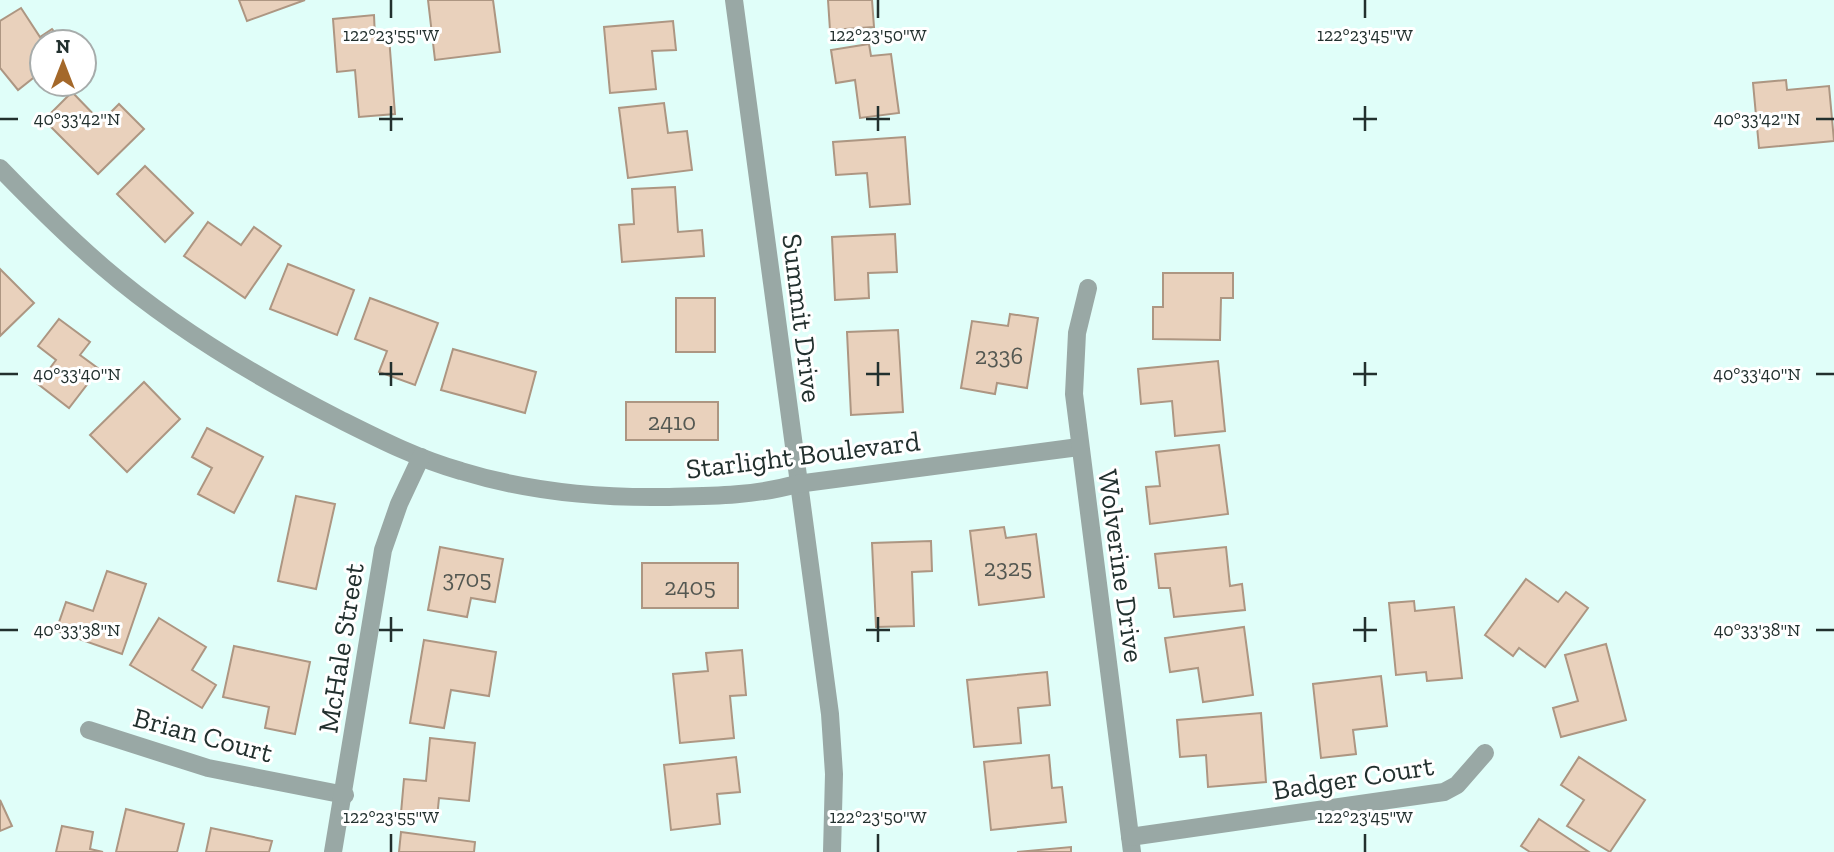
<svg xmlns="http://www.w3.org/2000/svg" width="1834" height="852" font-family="'Zilla Slab',serif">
<rect width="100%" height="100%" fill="#e0fef9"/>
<!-- building -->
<g fill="#e9d1bc" stroke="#ad9682" stroke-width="2">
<polygon points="239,0 305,0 247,21"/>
<polygon points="428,0 493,0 500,52 435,60"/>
<polygon points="828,0 872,0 874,27 830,30"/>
<polygon points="21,8 40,37 52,29 63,42 42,42 42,71 18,90 0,68 0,21"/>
<polygon points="374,15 375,38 389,37 395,114 359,117 355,70 337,72 333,19"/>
<polygon points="673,21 676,50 652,51 656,89 610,93 604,27"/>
<polygon points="869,44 871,56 891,54 899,113 860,118 855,80 836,83 831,50"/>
<polygon points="1786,80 1787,90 1829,86 1834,141 1759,148 1753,83"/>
<polygon points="72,92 101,122 119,104 144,129 98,174 44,120"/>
<polygon points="664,103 668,133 687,131 692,170 628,178 619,108"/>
<polygon points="905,137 910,204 870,207 867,173 836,175 833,142"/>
<polygon points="145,166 193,213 165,242 117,194"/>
<polygon points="675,187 678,232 702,230 704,256 622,262 619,225 634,224 632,189"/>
<polygon points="208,222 241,245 254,227 281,246 245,298 184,256"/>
<polygon points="895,234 897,272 868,273 869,298 835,300 832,237"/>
<polygon points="288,264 354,290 337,335 270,309"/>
<polygon points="0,269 34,303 0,336"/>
<polygon points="1163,273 1233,273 1233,298 1221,298 1220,340 1153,339 1153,307 1163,307"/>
<polygon points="370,298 438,323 415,385 379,372 387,351 355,339"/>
<rect x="676" y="298" width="39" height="54"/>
<polygon points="1010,314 1038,318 1027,388 997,383 995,394 961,388 972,321 1008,326"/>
<polygon points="59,319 90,342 80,355 99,369 69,408 38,384 56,360 38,346"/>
<polygon points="898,330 903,412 851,415 847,332"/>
<polygon points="453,349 536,372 525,413 441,390"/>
<polygon points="1218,361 1225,431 1175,436 1172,401 1141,404 1138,369"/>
<polygon points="144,382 180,419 127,472 90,435"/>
<rect x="626" y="402" width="92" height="38"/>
<polygon points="207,428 263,457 234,513 198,494 212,468 192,457"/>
<polygon points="1219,445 1228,514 1150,524 1146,487 1160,486 1156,452"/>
<polygon points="296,496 335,504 316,589 278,581"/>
<polygon points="1004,527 1006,538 1036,534 1044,597 979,605 970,531"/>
<polygon points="931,541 932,571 912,572 914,626 876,627 872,543"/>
<polygon points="440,547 503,559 495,602 471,598 467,617 428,610"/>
<polygon points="1226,547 1230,586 1242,584 1245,610 1174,617 1170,588 1159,588 1155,554"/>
<rect x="642" y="563" width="96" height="45"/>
<polygon points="107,571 146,584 122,654 56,631 66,602 93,611"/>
<polygon points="1526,579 1558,602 1566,592 1588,608 1545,667 1519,648 1513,656 1485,635"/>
<polygon points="1414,601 1415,611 1454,607 1462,678 1427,681 1426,672 1396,675 1389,603"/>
<polygon points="159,618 206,647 192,670 216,685 202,708 130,665"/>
<polygon points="1244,627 1253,695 1203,702 1198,668 1170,672 1165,638"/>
<polygon points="424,640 496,652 489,696 451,690 444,728 410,723"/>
<polygon points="1606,644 1626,720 1561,737 1553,708 1578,701 1565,655"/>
<polygon points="234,646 310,662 295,734 265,728 269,707 223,697"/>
<polygon points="742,650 746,695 730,696 734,738 680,743 673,674 708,671 706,653"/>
<polygon points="1047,672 1050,705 1018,708 1021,743 974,747 967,680"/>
<polygon points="1381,676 1387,726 1353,730 1356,754 1321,758 1313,684"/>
<polygon points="1261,713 1266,782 1208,787 1206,755 1180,757 1177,720"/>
<polygon points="430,738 475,743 469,801 439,798 437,818 401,813 404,779 426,781"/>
<polygon points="1049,755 1052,788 1062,787 1066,822 991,830 984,762"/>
<polygon points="736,757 740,792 717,794 720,824 671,830 664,765"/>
<polygon points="1579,757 1645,800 1610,852 1567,826 1584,800 1561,785"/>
<polygon points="0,800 12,826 0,831"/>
<polygon points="126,809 184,824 177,852 116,852"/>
<polygon points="1539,819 1589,852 1530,852 1521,846"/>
<polygon points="62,826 93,832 90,849 103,852 56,852"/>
<polygon points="211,828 272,841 269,852 206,852"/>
<polygon points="401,832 475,842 474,852 399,852"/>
<polygon points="1071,847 1071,852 1017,852"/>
</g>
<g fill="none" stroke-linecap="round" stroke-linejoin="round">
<!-- minor -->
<g stroke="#99a8a5" stroke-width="18">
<polyline points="734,0 830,714 834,774 832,852"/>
<path d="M0 168C33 202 67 236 103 267 174 328 256 377 339 419 379 439 418 459 461 471 526 491 597 498 665 497 709 496 754 496 797 484L1079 447"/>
<polyline points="1088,288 1077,333 1074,394 1132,852"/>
<polyline points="89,730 208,768 345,795"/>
<polyline points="1130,837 1444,792 1457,785 1485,753"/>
<polyline points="333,852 383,550 399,504 421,457"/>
</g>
</g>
<!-- ticks -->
<path fill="none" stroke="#22302e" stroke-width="2.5" d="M391 0V18M878 0V18M1365 0V18M391 106V131M878 106V131M1365 106V131M0 119H18M379 119H403M866 119H890M1353 119H1377M1816 119H1834M391 362V386M878 362V386M1365 362V386M0 374H18M379 374H403M866 374H890M1353 374H1377M1816 374H1834M391 617V642M878 617V642M1365 617V642M0 630H18M379 630H403M866 630H890M1353 630H1377M1816 630H1834M391 834V852M878 834V852M1365 834V852"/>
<g text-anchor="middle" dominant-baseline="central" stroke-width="6" stroke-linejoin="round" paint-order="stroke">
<!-- number labels -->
<g font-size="24" fill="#545852">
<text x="999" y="355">2336</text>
<text x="672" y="421">2410</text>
<text x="1008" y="567">2325</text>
<text x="467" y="578">3705</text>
<text x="690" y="586">2405</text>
</g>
<!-- street labels -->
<g font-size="28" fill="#22302e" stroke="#fff">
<text transform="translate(802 318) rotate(83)">Summit Drive</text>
<text transform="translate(803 455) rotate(-7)">Starlight Boulevard</text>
<text transform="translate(1121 566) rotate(82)">Wolverine Drive</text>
<text transform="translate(341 648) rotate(-81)">McHale Street</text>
<text transform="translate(203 735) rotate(15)">Brian Court</text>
<text transform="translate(1353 778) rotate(-9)">Badger Court</text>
</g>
</g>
<g font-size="18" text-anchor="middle" fill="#22302e" stroke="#fff" stroke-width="6" stroke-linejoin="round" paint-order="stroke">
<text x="391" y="41">122°23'55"W</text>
<text x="878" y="41">122°23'50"W</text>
<text x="1365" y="41">122°23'45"W</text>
<text x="77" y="125">40°33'42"N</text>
<text x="1757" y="125">40°33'42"N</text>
<text x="77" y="380">40°33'40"N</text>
<text x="1757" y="380">40°33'40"N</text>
<text x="77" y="636">40°33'38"N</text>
<text x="1757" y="636">40°33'38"N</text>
<text x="391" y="823">122°23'55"W</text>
<text x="878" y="823">122°23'50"W</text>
<text x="1365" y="823">122°23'45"W</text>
</g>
<!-- north arrow -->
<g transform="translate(63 63)"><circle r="33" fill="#ffffff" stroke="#a7acab" stroke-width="2"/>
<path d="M0-5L12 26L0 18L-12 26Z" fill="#a4682a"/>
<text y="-10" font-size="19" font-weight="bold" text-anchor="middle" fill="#22302e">N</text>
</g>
</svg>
